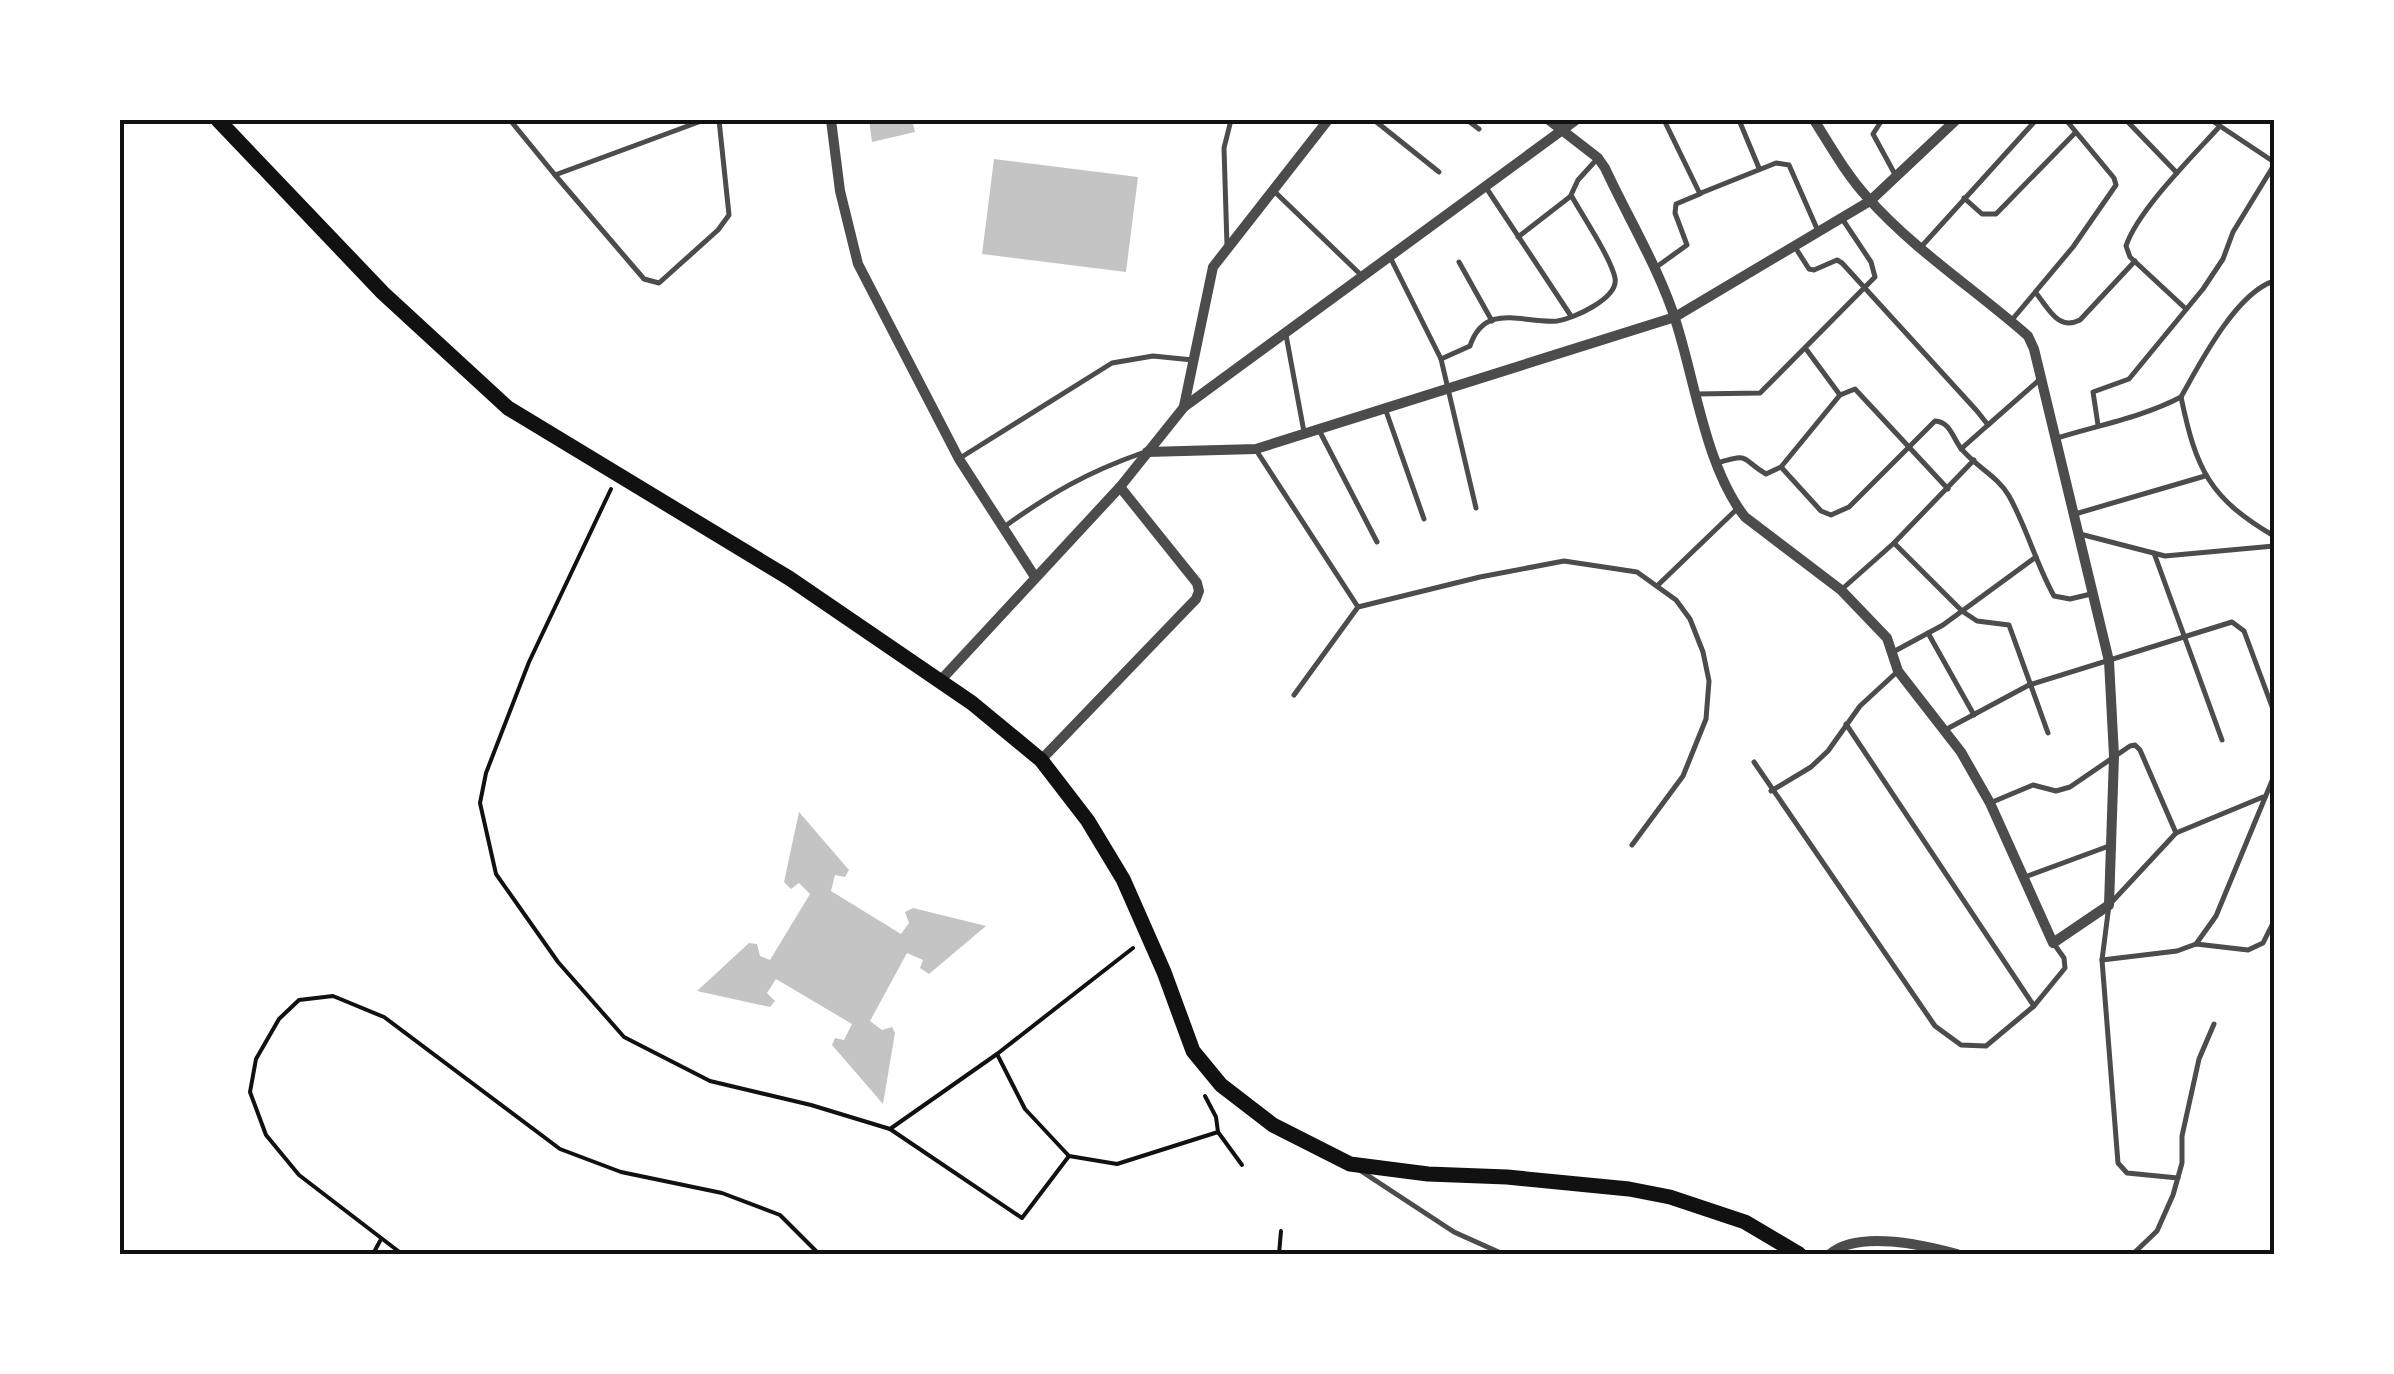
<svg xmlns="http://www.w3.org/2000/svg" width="2394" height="1374" font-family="'Titillium Web',sans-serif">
<rect width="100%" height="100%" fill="#fff"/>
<!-- building -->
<g fill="#c4c4c4">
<polygon points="869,120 912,120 915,132 872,142"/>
<polygon points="994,159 1138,177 1126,272 982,254"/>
<polygon points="799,812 849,870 845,877 835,875 831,891 901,934 909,923 905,912 913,908 986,926 929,974 920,968 923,960 907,953 870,1021 882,1030 892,1027 895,1033 883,1104 832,1045 835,1038 844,1040 852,1024 776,979 767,993 775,1001 770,1007 697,991 749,943 757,944 760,956 770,960 810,894 799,883 791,889 784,882"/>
</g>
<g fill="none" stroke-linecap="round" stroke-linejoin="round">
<!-- path -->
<g stroke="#111" stroke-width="4">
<polyline points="611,489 529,662 486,773 480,803 496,874 558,962 624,1037 710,1081 811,1105 890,1129 1022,1218 1069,1156"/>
<polyline points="997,1054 1025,1109 1069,1156 1117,1164 1218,1132"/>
<polyline points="1205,1096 1216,1117 1218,1132 1242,1165"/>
<polyline points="890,1129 997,1054 1133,948"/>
<polyline points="373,1254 380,1241"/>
<polyline points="402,1254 299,1175 266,1135 250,1092 256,1059 279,1019 299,1000 333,996 384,1017 560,1149 621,1172 722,1193 780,1215 819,1254"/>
<polyline points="1279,1254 1281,1231"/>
</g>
<!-- service -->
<g stroke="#4c4c4c" stroke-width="5">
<polyline points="510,120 555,175 704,120"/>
<polyline points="1374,120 1439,172"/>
<polyline points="1467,120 1479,129"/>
<polyline points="1739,120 1759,168"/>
<polyline points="1882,120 1873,134 1897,178"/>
<polyline points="2126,120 2177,173"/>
<polyline points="2211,120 2274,162"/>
<polyline points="555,175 644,279 659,283 718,230 729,215 719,120"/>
<polyline points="1487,189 1571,316"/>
<polyline points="1275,192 1361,275"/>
<polyline points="1701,193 1776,163 1789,165 1818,231"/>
<polyline points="1964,198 1982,214 1996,214 2075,133"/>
<polyline points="1518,237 1571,196"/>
<polyline points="1227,246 1224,148 1231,120"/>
<polyline points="1795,247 1809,269 1814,270 1837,260 1842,263 1977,411 1988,425 1961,449"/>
<polyline points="1921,247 2036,120"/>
<polyline points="1390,257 1441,359 1476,508"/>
<polyline points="1459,262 1492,321"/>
<polyline points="1655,268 1687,245 1675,213 1676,204 1700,194 1664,120"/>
<path d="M2274 281C2236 293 2200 363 2181 397 2196 469 2209 498 2274 536"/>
<path d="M2036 293C2049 309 2058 331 2080 320L2135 261"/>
<path d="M2186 309 2130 257 2126 246C2138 210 2193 156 2220 126"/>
<polyline points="2011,321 2073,247 2116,185 2114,178 2066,120"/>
<polyline points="1286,335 1304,432"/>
<polyline points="1806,349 1840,395"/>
<path d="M1441 359 1470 346C1485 301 1524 324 1557 321 1573 319 1619 298 1615 278 1611 258 1582 215 1571 195L1578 180 1598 158"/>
<polyline points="1696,394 1760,393 1875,277 1871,262 1843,220"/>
<polyline points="1386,411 1424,519"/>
<polyline points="1988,425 2038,381"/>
<polyline points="2098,425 2093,392 2129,379 2203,289 2223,259 2233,232 2274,165"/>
<polyline points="1320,432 1377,542"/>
<path d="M2057 438C2099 425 2143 417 2181 397"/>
<polyline points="1256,450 1358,607"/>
<polyline points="960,458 1112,363 1153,356 1193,360"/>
<path d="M1717 463C1752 453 1739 458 1766 474L1781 467 1840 395 1855 389 1948 489"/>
<path d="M1781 467 1821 511 1831 515 1849 507 1935 421C1950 422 1952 436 1960 447 1974 466 1997 475 2009 496 2027 528 2036 564 2054 596L2070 599 2091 594"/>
<polyline points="2075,514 2205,476"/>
<path d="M1004 527C1051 493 1088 472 1142 453"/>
<polyline points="2080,534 2165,556 2274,546"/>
<polyline points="1894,543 1962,611 1977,621 2009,625 2048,733"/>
<polyline points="2154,553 2222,740"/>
<polyline points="1657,586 1738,508"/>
<polyline points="1841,590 1894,543 1974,460"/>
<polyline points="1928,633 1974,715"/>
<polyline points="1893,652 1943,625 2036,557"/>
<polyline points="1294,695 1358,607 1480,577 1564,561 1637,572 1676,600 1690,619 1703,652 1709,681 1706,719 1683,776 1632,845"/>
<polyline points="1945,730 2029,685 2232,622 2244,631 2274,712"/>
<polyline points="1754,762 1935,1026 1961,1045 1986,1046 2034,1006 1846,724"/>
<polyline points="1771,791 1811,767 1828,751 1860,706 1898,671"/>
<polyline points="1990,803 2033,785 2056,791 2070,787 2130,746 2135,745 2140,750 2176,833"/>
<polyline points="2025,877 2109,846"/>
<polyline points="2196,944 2216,916 2274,776"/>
<polyline points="2102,960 2177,951 2196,944 2248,950 2263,943 2274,921"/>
<polyline points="2034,1006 2065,968 2064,958 2054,944"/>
<polyline points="1361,1171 1454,1232 1503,1254"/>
<polyline points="2178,1178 2127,1173 2118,1163 2102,960 2109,905 2176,833 2263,797"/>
<polyline points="2133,1254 2157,1231 2173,1195 2182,1163 2182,1136 2199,1059 2214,1024"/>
</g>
<!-- minor -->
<g stroke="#4c4c4c" stroke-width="10">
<polyline points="831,120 840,191 858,264 959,459 1035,577"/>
<path d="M1549 120 1598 158 1605 168C1627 216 1661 272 1676 322 1695 381 1706 468 1745 517L1841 590 1887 638 1898 671 1961 752 1990 803 2053 943 2109 905 2114 756 2109 661 2034 349 2028 336C1976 290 1914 250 1867 197 1846 174 1831 147 1814 120"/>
<polyline points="1184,406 1213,267 1328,120"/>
<polyline points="1147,452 1256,449 1675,317 1870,201 1956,120"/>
<polyline points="940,681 1120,487 1184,407 1576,120"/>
<polyline points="1041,760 1196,599 1199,591 1197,583 1120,487"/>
<path d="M1830 1254C1858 1230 1924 1245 1957 1254"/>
</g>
<!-- secondary -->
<polyline stroke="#111" stroke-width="15" points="218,120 383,293 508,408 789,578 972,703 1041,760 1088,821 1123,879 1164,972 1193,1051 1221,1085 1273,1125 1350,1164 1428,1174 1507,1177 1629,1189 1670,1197 1745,1222 1799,1254"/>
</g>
<!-- border -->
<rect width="2394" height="1374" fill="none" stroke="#ffffff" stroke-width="245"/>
<rect x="122" y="122" width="2150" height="1130" fill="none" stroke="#111" stroke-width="4"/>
</svg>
